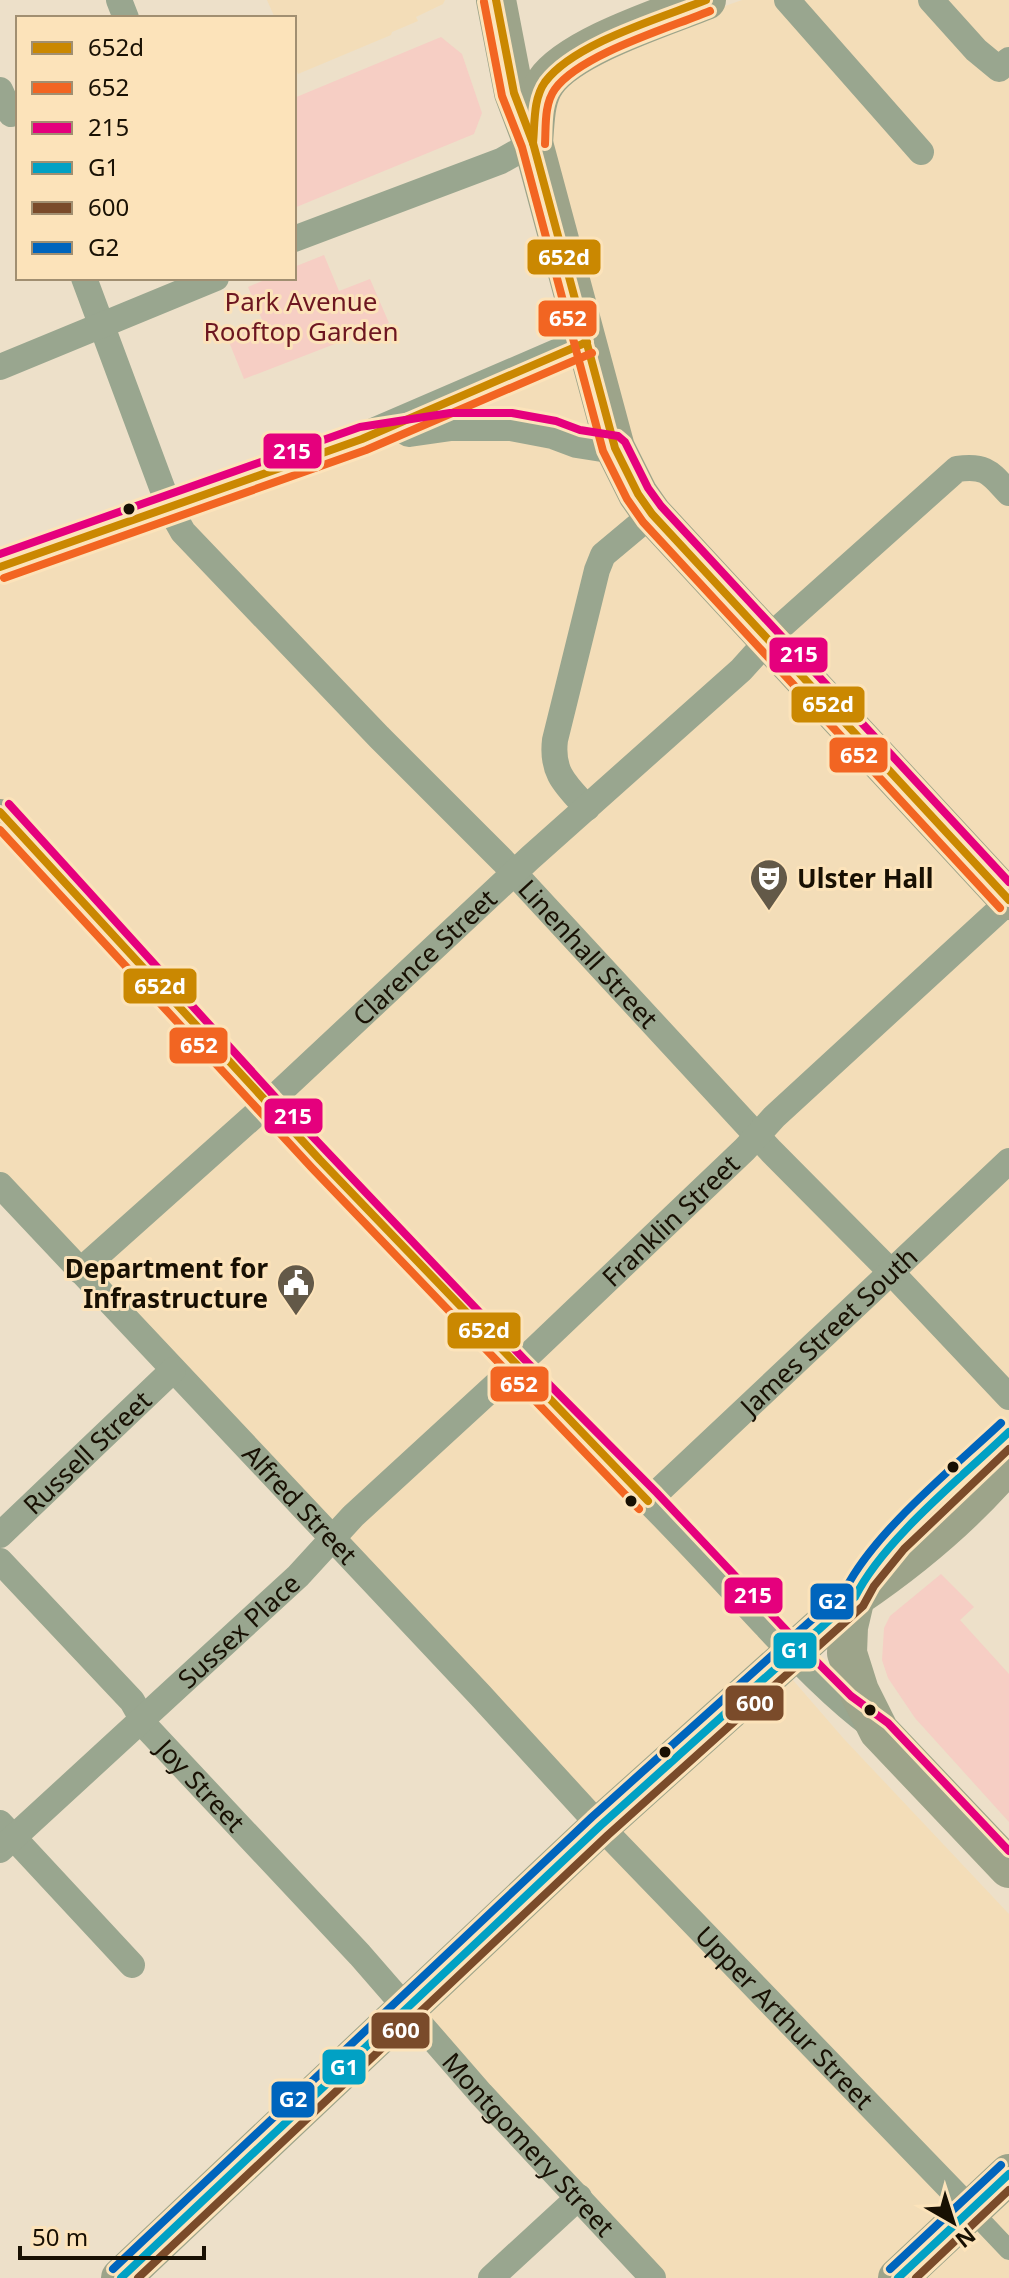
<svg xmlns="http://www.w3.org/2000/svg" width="1009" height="2278" font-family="'Noto Sans',sans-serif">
<rect width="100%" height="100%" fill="#ede0c9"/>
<!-- built -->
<g fill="#f3ddb8">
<polygon points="267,0 445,0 443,4 416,17 418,21 392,32 391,35 298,74 294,64 294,18 275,18"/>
<polygon points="742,0 1009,0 1009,1461 786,1672 844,1739 1009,1914 1009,2278 657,2278 416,2011 607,1831 0,1181 0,565 566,351 536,103 599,51"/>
</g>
<!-- green -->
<g fill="#f6cec4">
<polygon points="441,37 462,54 482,113 474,134 294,208 294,98"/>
<polygon points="324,255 339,291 370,279 389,323 244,379 227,337 263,322 248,287 269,278 294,278 294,267"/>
<polygon points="941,1574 974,1607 960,1620 1009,1674 1009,1822 915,1718 888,1678 882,1660 884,1628 890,1616"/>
</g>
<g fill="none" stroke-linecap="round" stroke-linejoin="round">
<!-- pedestrian -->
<polyline stroke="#99a68f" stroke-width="20" points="970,2209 1009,2250"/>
<!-- minor -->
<g stroke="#99a68f" stroke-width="26">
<polyline points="119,0 126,18"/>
<polyline points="787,0 921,152"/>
<polyline points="931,0 976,50 999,69 1009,60"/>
<polyline points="0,90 11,114"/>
<polyline points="294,239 501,161 533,143"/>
<path id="s1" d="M84 278 170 509 183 532 379 737 503 861 771 1151 892 1273 1009 1397"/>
<polyline points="0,367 216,278"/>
<path d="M587 808C566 785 551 773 555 740L597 570 603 555 652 514"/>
<path d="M0 812C210 1043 420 1272 640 1493 684 1537 725 1582 767 1627 801 1663 834 1698 873 1727"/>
<path id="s2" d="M0 1185 480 1695 600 1826 970 2209"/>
<path id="s3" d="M80 1271 266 1105 530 858 741 670 778 629 957 469C987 465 990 473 1009 493"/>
<path id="s4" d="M648 1501 1009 1161"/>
<path id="s5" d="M0 1535 173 1370"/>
<path id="s6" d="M0 1561 132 1701 148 1729 360 1955 481 2094 653 2278"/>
<polyline points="0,1823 132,1965"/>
<path id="s7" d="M0 1850 298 1576 353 1516 535 1349 745 1149 774 1117 1009 901"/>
<polyline points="491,2278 579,2197"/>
</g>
<!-- tertiary -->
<g stroke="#99a68f" stroke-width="32">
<polyline points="409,431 451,425 511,425 553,433 577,442 615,448"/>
<polyline points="0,567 362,439 587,342"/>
</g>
<!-- primary -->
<g stroke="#9da48a" stroke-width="40">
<polyline points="496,0 514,93 533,143 615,448 638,494 652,514 1009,900"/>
<path d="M533 142C535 122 534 99 546 82 571 46 664 17 706 0"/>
<polyline points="855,1597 848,1627 847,1653 859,1691 879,1731 1009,1868"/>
<path d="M121 2278 600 1826 855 1597C911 1559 965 1514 1009 1462"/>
<polyline points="898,2278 1009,2174"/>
</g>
<!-- bus-1 casing -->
<g stroke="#fce3ba" stroke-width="14">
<g id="bus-1">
<polyline points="496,0 514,93 533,143 615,448 638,494 652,514 1009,900"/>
<path d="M533 143C535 123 533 99 545 82 574 43 661 18 706 0"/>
<polyline points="0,567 362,439 587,342"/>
<polyline points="0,812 320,1160 648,1501"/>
</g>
</g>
<!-- bus-2 casing -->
<g stroke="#fce3ba" stroke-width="14">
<g id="bus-2">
<polyline points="484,2 502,96 522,147 603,451 627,499 643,522 1000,908"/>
<path d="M545 144C546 127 544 104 555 89 581 54 669 28 710 11"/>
<polyline points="4,578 366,450 592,353"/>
<polyline points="0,830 312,1168 639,1509"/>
</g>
</g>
<!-- bus-3 casing -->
<g stroke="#fce3ba" stroke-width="14">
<g id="bus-3">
<polyline points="0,554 360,427 450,413 512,413 556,421 580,430 618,436 625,442 648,488 661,506 1009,882"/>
<polyline points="9,804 275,1097 524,1359 657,1493 802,1647 851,1696 888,1723 1009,1851"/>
</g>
</g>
<!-- bus-4 casing -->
<g stroke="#fce3ba" stroke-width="14">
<g id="bus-4">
<path d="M121 2278 600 1826 855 1597C884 1539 961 1478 1009 1432"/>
<polyline points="898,2278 1009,2174"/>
</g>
</g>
<!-- bus-5 casing -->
<g stroke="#fce3ba" stroke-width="14">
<g id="bus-5">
<polyline points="138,2278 608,1835 863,1606 874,1586 904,1549 1009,1449"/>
<polyline points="916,2278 1009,2190"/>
</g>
</g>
<!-- bus-6 casing -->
<g stroke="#fce3ba" stroke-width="14">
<g id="bus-6">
<path d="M113 2269 592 1817 845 1590C875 1531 952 1469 1001 1423"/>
<polyline points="890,2269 1001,2165"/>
</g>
</g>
<!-- bus-1 -->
<use href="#bus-1" stroke="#ca8801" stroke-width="8"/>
<!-- bus-2 -->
<use href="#bus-2" stroke="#f26522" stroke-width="8"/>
<!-- bus-3 -->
<use href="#bus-3" stroke="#e5007d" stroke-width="8"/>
<!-- bus-4 -->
<use href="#bus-4" stroke="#01a1c4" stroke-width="8"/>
<!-- bus-5 -->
<use href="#bus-5" stroke="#7a4b2a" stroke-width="8"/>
<!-- bus-6 -->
<use href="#bus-6" stroke="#0065bd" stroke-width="8"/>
</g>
<!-- icons -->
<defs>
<g id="theatre-pin" transform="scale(2)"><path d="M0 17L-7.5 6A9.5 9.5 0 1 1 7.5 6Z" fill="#635948" stroke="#fce3ba"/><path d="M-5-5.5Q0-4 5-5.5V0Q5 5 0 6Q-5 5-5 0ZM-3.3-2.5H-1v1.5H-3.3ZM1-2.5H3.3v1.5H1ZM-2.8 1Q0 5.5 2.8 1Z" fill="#fff"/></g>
<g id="civic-pin" transform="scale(2)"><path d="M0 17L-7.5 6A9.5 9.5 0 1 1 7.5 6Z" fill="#635948" stroke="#fce3ba"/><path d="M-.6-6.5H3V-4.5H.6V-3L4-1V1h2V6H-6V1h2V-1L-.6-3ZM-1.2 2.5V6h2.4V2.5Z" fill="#fff"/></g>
</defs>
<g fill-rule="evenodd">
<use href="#theatre-pin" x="769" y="878"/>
<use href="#civic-pin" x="296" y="1283"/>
</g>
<!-- markers -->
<g fill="#181003" stroke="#fce3ba" stroke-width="3">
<circle cx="129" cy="509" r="7"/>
<circle cx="953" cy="1467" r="7"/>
<circle cx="631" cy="1501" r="7"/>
<circle cx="870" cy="1710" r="7"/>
<circle cx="665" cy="1752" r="7"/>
</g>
<g text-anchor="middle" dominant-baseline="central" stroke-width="6" stroke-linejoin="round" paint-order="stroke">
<!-- park labels -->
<g font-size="26" fill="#6d1620" stroke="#fce3ba">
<text x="301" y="301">Park Avenue<tspan x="301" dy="30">Rooftop Garden</tspan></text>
</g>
<!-- poi labels -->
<g font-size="26" font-weight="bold" fill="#181003" stroke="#fce3ba" text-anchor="start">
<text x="797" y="878">Ulster Hall</text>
<text x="268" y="1268" text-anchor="end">Department for<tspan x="268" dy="30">Infrastructure</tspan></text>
</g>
<!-- street labels -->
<g font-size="26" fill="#181003" stroke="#fce3ba">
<text stroke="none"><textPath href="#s1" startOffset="858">Linenhall Street</textPath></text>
<text stroke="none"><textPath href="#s3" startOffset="466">Clarence Street</textPath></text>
<text stroke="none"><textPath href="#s7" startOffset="920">Franklin Street</textPath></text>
<text stroke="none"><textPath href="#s4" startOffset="248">James Street South</textPath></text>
<text stroke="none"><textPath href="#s5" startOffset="120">Russell Street</textPath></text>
<text stroke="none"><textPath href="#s2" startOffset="438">Alfred Street</textPath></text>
<text stroke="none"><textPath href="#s7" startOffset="324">Sussex Place</textPath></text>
<text stroke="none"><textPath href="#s6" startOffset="302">Joy Street</textPath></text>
<text stroke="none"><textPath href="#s2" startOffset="1144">Upper Arthur Street</textPath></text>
<text stroke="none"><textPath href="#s6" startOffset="788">Montgomery Street</textPath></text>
</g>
</g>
<g stroke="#fce3ba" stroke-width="3">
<rect x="526" y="238" width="76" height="38" rx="8" fill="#ca8801"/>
<rect x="537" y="299" width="61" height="39" rx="8" fill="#f26522"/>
<rect x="262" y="432" width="61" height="38" rx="8" fill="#e5007d"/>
<rect x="768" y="636" width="61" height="38" rx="8" fill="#e5007d"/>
<rect x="790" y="685" width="76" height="39" rx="8" fill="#ca8801"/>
<rect x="828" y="736" width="61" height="38" rx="8" fill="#f26522"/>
<rect x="122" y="967" width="76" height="38" rx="8" fill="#ca8801"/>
<rect x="168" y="1026" width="61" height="39" rx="8" fill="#f26522"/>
<rect x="263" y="1097" width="61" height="38" rx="8" fill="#e5007d"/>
<rect x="446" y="1311" width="76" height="39" rx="8" fill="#ca8801"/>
<rect x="489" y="1365" width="61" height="38" rx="8" fill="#f26522"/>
<rect x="723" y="1576" width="61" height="39" rx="8" fill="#e5007d"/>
<rect x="809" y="1582" width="46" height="39" rx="8" fill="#0065bd"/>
<rect x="772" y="1631" width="46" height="39" rx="8" fill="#01a1c4"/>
<rect x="724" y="1684" width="61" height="38" rx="8" fill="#7a4b2a"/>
<rect x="370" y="2011" width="61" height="39" rx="8" fill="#7a4b2a"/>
<rect x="321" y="2048" width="46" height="38" rx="8" fill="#01a1c4"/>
<rect x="270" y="2080" width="46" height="39" rx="8" fill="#0065bd"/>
</g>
<g font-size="22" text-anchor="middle" font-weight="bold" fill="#fff">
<text x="564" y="265">652d</text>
<text x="568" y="326">652</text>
<text x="292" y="459">215</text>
<text x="799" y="662">215</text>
<text x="828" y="712">652d</text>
<text x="859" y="763">652</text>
<text x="160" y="994">652d</text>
<text x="199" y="1053">652</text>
<text x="293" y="1124">215</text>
<text x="484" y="1338">652d</text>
<text x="519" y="1392">652</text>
<text x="753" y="1603">215</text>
<text x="832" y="1609">G2</text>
<text x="795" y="1658">G1</text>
<text x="755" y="1711">600</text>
<text x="401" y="2038">600</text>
<text x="344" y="2075">G1</text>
<text x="293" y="2107">G2</text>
</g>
<!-- legend -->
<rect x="16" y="16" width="280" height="264" fill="#fce3ba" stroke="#a18f71" stroke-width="2"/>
<rect x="32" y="42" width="40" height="12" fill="#ca8801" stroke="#a18f71" stroke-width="2"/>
<text x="88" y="56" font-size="24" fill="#181003">652d</text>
<rect x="32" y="82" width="40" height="12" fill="#f26522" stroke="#a18f71" stroke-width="2"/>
<text x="88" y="96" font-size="24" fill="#181003">652</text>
<rect x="32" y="122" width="40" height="12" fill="#e5007d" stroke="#a18f71" stroke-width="2"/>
<text x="88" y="136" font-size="24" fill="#181003">215</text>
<rect x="32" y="162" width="40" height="12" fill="#01a1c4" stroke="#a18f71" stroke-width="2"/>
<text x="88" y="176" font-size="24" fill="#181003">G1</text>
<rect x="32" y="202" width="40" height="12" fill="#7a4b2a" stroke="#a18f71" stroke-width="2"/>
<text x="88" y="216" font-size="24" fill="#181003">600</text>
<rect x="32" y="242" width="40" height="12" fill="#0065bd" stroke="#a18f71" stroke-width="2"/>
<text x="88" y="256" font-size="24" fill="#181003">G2</text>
<!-- north arrow -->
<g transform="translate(953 2222) rotate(141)" stroke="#fce3ba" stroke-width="6" paint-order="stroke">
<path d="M0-6L14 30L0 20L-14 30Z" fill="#181003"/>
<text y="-12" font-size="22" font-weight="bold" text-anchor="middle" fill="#181003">N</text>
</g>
<!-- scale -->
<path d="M20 2246v12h184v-12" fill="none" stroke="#181003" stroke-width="4"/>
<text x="32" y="2246" font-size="24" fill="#181003" stroke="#fce3ba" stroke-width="6" paint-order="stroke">50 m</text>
</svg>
